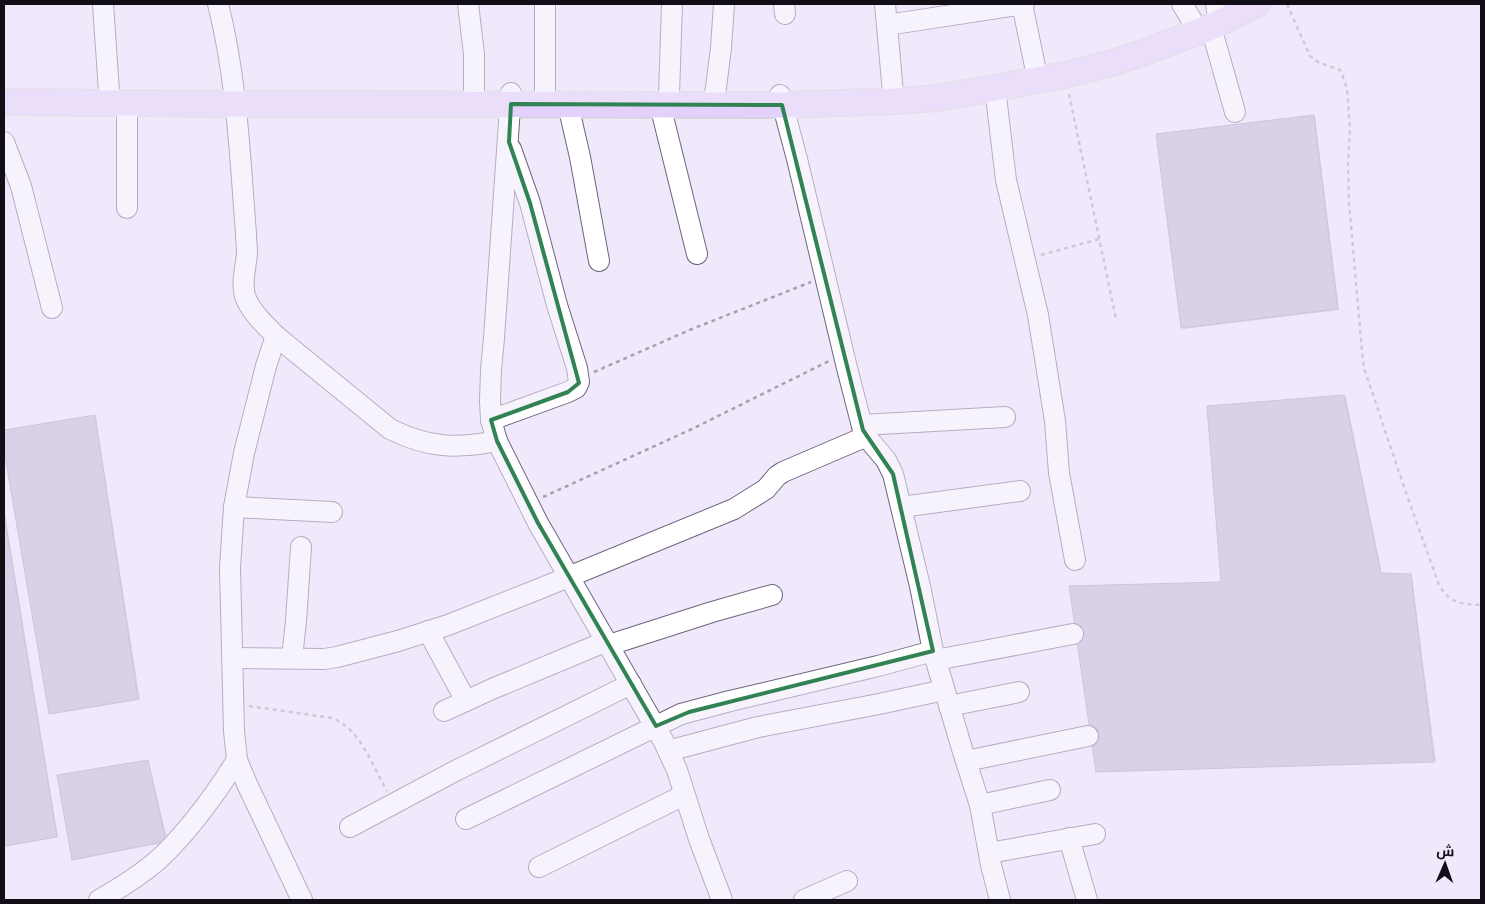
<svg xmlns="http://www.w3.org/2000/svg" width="1485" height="904" font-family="'Roboto Condensed',Cairo,sans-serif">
<rect width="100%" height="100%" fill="#f0e9fb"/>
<!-- shadow -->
<g fill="#0003">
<polygon points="1314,116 1315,117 1339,310 1184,329 1182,328"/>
<polygon points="1344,396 1346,397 1382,574 1412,577 1436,762 1099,772 1097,771"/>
<polygon points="95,417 96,418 140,700 52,714 50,713 4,443 4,431"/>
<polygon points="4,507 58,837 4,847"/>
<polygon points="147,762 149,763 168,842 75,860 73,859"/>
</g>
<!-- building -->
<g fill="#bfb2cf" stroke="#a599b5">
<polygon points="1314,115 1338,309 1181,328 1156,134"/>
<polygon points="1344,395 1381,573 1411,574 1434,762 1096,772 1069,586 1221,582 1207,406"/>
<polygon points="95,415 138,699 49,714 4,450 4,430"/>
<polygon points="4,515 57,837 4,846"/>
<polygon points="148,760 166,841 72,860 57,775"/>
</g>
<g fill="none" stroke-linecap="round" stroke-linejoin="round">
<!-- minor casing -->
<g stroke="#70647e" stroke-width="22">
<g id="minor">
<polyline points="103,4 109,92"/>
<path d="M218 4C237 79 240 157 246 234 246 240 247 247 247 253 246 267 241 282 245 296 250 311 265 325 276 336L390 429C428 448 456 449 497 441"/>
<polyline points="468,4 474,54 474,92"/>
<polyline points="545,4 545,93"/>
<polyline points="784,4 785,14"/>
<polyline points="885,4 893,93"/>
<polyline points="1022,4 1036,71"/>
<polyline points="1182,4 1193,22"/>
<polyline points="1216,4 1217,11"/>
<polyline points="887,25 1024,4"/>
<polyline points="1211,27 1235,112"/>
<polyline points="995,88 1006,180 1038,315 1055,421 1059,473 1075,560"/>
<polyline points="511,93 494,338 491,370 490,401 491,420 497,441 538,523 664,742 677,770 699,839 722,900"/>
<polyline points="669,95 672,4"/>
<polyline points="715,95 721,48 724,4"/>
<polyline points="780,95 797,159 847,368 863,430 869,440 886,460 893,474 920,586 933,651 963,752 980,805 991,865 1000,900"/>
<polyline points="568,105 580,157 599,261"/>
<polyline points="660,105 697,254"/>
<polyline points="4,142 21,186 52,308"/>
<polyline points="127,208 127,103"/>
<polyline points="276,336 266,366 244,453 234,507 230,568 234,731 237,760 247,784 302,900"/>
<polyline points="491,420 568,392 576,388 579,382 577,368 557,305 530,203 511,149"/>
<polyline points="862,425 1005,417"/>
<polyline points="234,507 332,512"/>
<polyline points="901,507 1020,491"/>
<polyline points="428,631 466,701"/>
<polyline points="609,645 712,612 772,595"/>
<polyline points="233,658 324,659 337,657 398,641 448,625 539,589 734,509 766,489 777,476 783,472 867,436"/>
<polyline points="292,658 296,621 301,547"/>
<polyline points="936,660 1073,634"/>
<polyline points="949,706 1019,692"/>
<polyline points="444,711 492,689 607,641"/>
<polyline points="668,751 758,727 879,704 944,690"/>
<polyline points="966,761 1088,736"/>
<polyline points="980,805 1050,790"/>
<polyline points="466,819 681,714 730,701 878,666 933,651"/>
<polyline points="350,827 457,770 631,684"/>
<polyline points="1069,838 1087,900"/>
<polyline points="989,853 1095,834"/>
<polyline points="539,867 684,795"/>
<path d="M99 900C120 888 141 875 159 859 190 830 215 795 237 760"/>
<polyline points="804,900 847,881"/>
</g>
</g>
<!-- major casing -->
<g stroke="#d4d4d5" stroke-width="28">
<polyline id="major" points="4,102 235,104 782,105 897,101 937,98 984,90 1065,75 1112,63 1145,52 1211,27 1257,4"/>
</g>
<!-- path -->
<g stroke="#a6a0b0" stroke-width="2.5" stroke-dasharray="4 4" stroke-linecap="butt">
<path d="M1287 4 1310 56 1318 62 1340 70 1342 74 1347 89 1350 129 1348 163 1349 203 1362 351 1364 368 1368 380 1404 487 1439 585C1450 604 1462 604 1481 605"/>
<polyline points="1069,94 1116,319"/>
<polyline points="1041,255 1099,239"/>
<polyline points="594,372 692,329 811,282"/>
<polyline points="543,497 692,429 829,361"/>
<path d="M249 706 332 718C361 729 372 766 387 791"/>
</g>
<!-- minor -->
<use href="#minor" stroke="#fff" stroke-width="20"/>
<!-- major -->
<use href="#major" stroke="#e3d0fb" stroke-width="25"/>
</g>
<!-- marked area -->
<path d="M0 0H1485V904H0ZM511 104 782 105 863 430 893 474 933 651 689 712 656 726 538 523 497 441 491 420 568 392 579 383 530 203 509 142Z" fill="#f0e9fb" fill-opacity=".55" fill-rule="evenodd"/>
<path fill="none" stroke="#328354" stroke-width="4" stroke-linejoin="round" d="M511 104 782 105 863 430 893 474 933 651 689 712 656 726 538 523 497 441 491 420 568 392 579 383 530 203 509 142Z"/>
<!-- border -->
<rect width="1485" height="904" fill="none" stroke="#120e18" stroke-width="10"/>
<!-- north arrow -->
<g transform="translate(1445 864) rotate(2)" stroke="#f0e9fb" stroke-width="4" paint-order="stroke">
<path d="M0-4L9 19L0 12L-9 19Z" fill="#120e18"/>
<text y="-8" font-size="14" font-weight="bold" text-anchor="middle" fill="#120e18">ش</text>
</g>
</svg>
